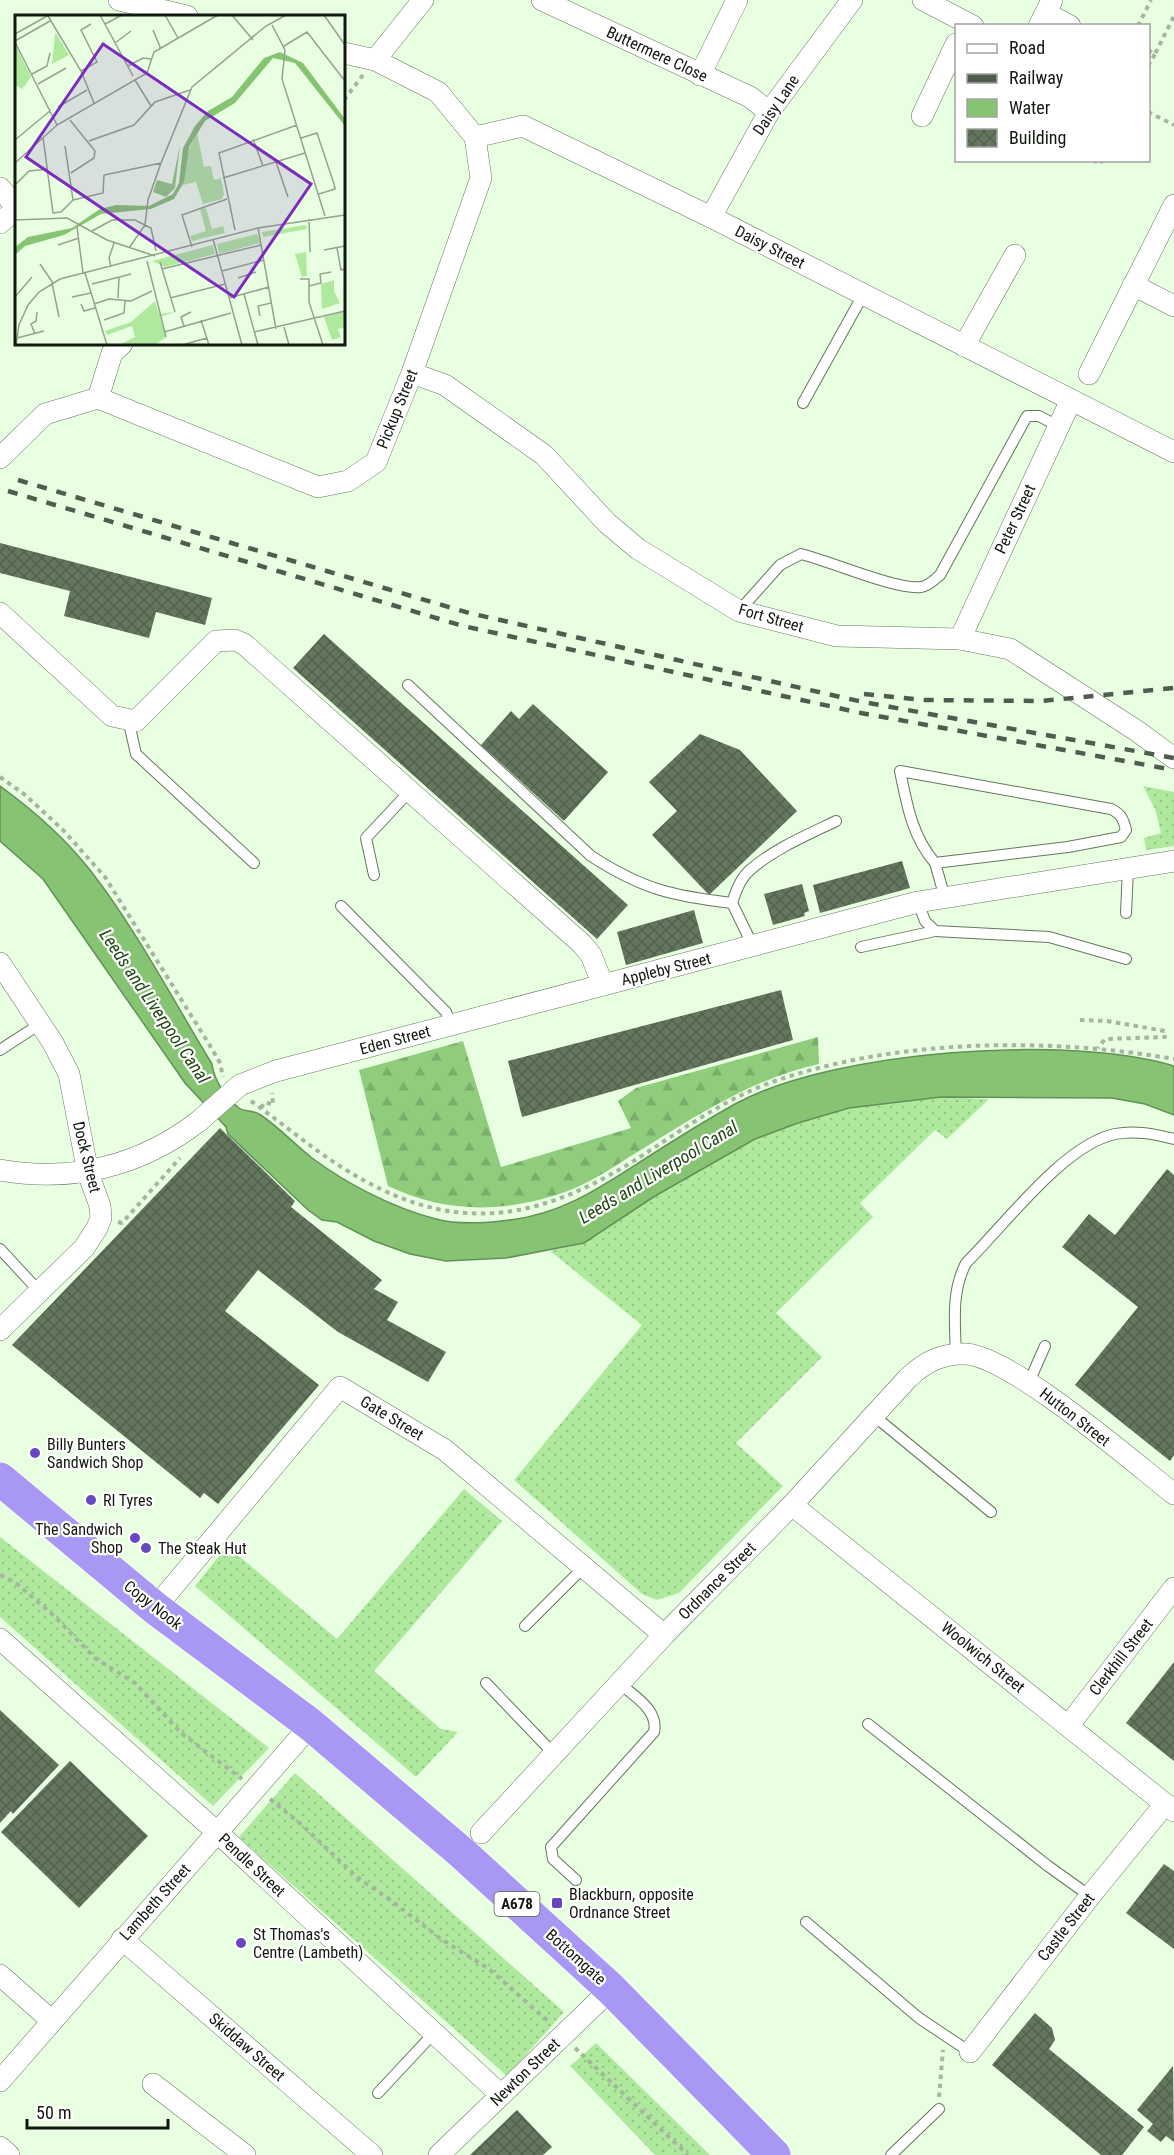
<svg xmlns="http://www.w3.org/2000/svg" width="1174" height="2155" font-family="'Roboto Condensed',sans-serif">
<defs>
<pattern id="grass-dots" width="8" height="8" patternUnits="userSpaceOnUse" patternTransform="scale(1.5)"><rect width="8" height="8" fill="#aee99d"/><path d="M2 2h.1M6 6h.1" fill="none" stroke="#95c786" stroke-width="1.8" stroke-linecap="round"/></pattern>
<pattern id="forest-firs" width="22" height="20" patternUnits="userSpaceOnUse" patternTransform="scale(1.5)"><rect width="22" height="20" fill="#8fcd7d"/><path d="M5 1l3.5 6h-7zM16 11l3.5 6h-7z" fill="#7aaf6b"/></pattern>
<pattern id="building-cross-hatch" width="8" height="8" patternUnits="userSpaceOnUse" patternTransform="scale(1.5)"><rect width="8" height="8" fill="#64775e"/><path d="M0 0l8 8M0 8l8-8" fill="none" stroke="#51614c"/></pattern>
</defs>
<rect width="100%" height="100%" fill="#e9ffe2"/>
<!-- grass -->
<g fill="url(#grass-dots)">
<polygon points="1143,786 1174,792 1174,846 1146,850 1144,838 1161,833 1155,809"/>
<polygon points="941,1097 989,1099 947,1139 935,1130 860,1203 873,1217 776,1313 822,1357 736,1443 783,1486 679,1593 657,1600 642,1594 514,1480 642,1325 550,1251 584,1243 655,1196 755,1139 798,1123 849,1108"/>
<polygon points="464,1489 502,1521 374,1671 441,1729 458,1732 416,1777 195,1586 227,1546 337,1639"/>
<polygon points="0,1537 269,1748 213,1806 0,1617"/>
<polygon points="295,1773 564,2012 507,2076 239,1837"/>
<polygon points="596,2043 710,2155 655,2155 570,2066"/>
</g>
<!-- forest -->
<path fill="url(#forest-firs)" d="M818 1037 819 1064C751 1079 695 1117 636 1153 616 1165 595 1180 573 1189 510 1213 449 1215 388 1186L359 1070 463 1041 501 1167 631 1128 618 1101 636 1088Z"/>
<!-- water -->
<path fill="#86c474" stroke="#639056" stroke-width="1.5" d="M0 786C33 810 65 838 90 870 136 929 173 1000 212 1064 214 1079 225 1098 239 1108 244 1112 253 1110 259 1114 278 1126 294 1144 312 1158 347 1184 393 1208 436 1219 458 1225 487 1223 510 1220 561 1214 598 1189 640 1162 671 1142 703 1122 735 1104 834 1050 1067 1034 1174 1066V1115L1145 1104 1112 1098 941 1097 849 1108 798 1123 755 1139 655 1196 584 1243 506 1258 446 1261 410 1254 374 1241 337 1222 322 1220 308 1210 228 1134 226 1127 185 1083 43 879 0 841Z"/>
<!-- building -->
<g fill="url(#building-cross-hatch)">
<polygon points="0,543 212,598 205,625 156,612 149,638 64,616 70,591 0,573"/>
<polygon points="324,634 628,905 597,939 293,668"/>
<polygon points="533,704 608,772 564,821 481,745 511,711 519,719"/>
<polygon points="700,734 740,750 797,811 709,895 652,835 677,811 649,782"/>
<polygon points="902,861 910,888 820,913 813,885"/>
<polygon points="802,884 809,911 804,913 805,916 773,925 764,894"/>
<polygon points="694,910 703,943 626,965 617,932"/>
<polygon points="781,990 793,1040 522,1117 508,1061"/>
<polygon points="220,1128 295,1201 291,1207 382,1280 374,1289 398,1302 387,1320 446,1352 428,1382 338,1332 258,1270 225,1311 319,1385 218,1504 204,1493 200,1498 12,1345"/>
<polygon points="1167,1169 1174,1175 1174,1455 1170,1461 1075,1385 1138,1307 1062,1247 1089,1214 1115,1235"/>
<polygon points="1174,1662 1174,1761 1126,1723"/>
<polygon points="0,1710 59,1765 13,1814 11,1811 0,1823"/>
<polygon points="70,1761 148,1836 79,1908 1,1832"/>
<polygon points="1164,1864 1174,1871 1174,1949 1126,1913"/>
<polygon points="1035,2013 1052,2028 1055,2040 1049,2049 1144,2127 1122,2155 1101,2155 992,2065"/>
<polygon points="1173,2066 1174,2142 1166,2136 1161,2142 1147,2131 1153,2124 1137,2110"/>
<polygon points="517,2110 552,2147 543,2155 470,2155"/>
</g>
<g fill="none" stroke-linecap="round" stroke-linejoin="round">
<!-- lane casing -->
<g stroke="#64775f" stroke-width="12">
<g id="lane">
<polyline points="803,403 863,295"/>
<path d="M739 611 780 565 801 554C830 561 896 590 921 587 929 586 935 579 940 575L1027 416H1039L1058 426"/>
<path d="M408 685 591 856C642 889 672 896 732 903L753 946"/>
<polyline points="128,719 136,754 254,863"/>
<path d="M935 863C912 836 907 805 900 771L1111 809C1121 814 1123 818 1126 830L1121 837 1068 847 935 863 945 898"/>
<polyline points="374,875 366,838 410,791"/>
<polyline points="918,902 925,921 935,931 1049,937 1126,959"/>
<path d="M732 903C736 891 740 879 750 870 774 849 807 835 836 821"/>
<polyline points="341,906 446,1012 451,1025"/>
<polyline points="1126,913 1128,868"/>
<polyline points="861,947 935,931"/>
<polyline points="0,1050 40,1024"/>
<polyline points="0,1249 39,1291"/>
<path d="M956 1355C955 1323 951 1292 966 1263 1004 1226 1063 1145 1115 1134 1135 1130 1154 1134 1174 1139"/>
<polyline points="1029,1382 1045,1346"/>
<polyline points="873,1415 991,1512"/>
<polyline points="525,1626 584,1567"/>
<polyline points="486,1683 554,1754"/>
<polyline points="868,1724 1048,1866 1090,1896"/>
<path d="M576 1880 553 1859 551 1847 654 1732C659 1710 634 1696 619 1683"/>
<polyline points="806,1922 919,2018 970,2052"/>
<polyline points="378,2093 434,2033"/>
<polyline points="891,2155 939,2109"/>
</g>
</g>
<!-- street casing -->
<g stroke="#64775f" stroke-width="22">
<g id="street">
<polyline points="119,0 187,16"/>
<polyline points="542,0 750,97 769,112"/>
<polyline points="923,0 973,26"/>
<polyline points="1046,13 1070,26"/>
<polyline points="1039,26 1052,0"/>
<polyline points="344,53 375,60 438,92 475,137"/>
<polyline points="375,60 423,0"/>
<polyline points="700,75 737,0"/>
<polyline points="922,116 956,44"/>
<polyline points="475,137 523,126 711,217 1174,452"/>
<polyline points="0,188 16,207"/>
<polyline points="711,217 769,112 852,0"/>
<polyline points="0,223 16,209"/>
<polyline points="1133,285 1174,306"/>
<polyline points="964,346 1015,255"/>
<polyline points="412,373 445,385 544,455 607,523 638,549 739,611 837,636 960,639 1010,649 1137,731 1174,758"/>
<polyline points="1089,374 1174,205"/>
<polyline points="98,398 318,487 348,481 376,462 412,373 481,178 475,137"/>
<polyline points="0,458 45,414 98,398 112,353 122,344"/>
<polyline points="0,613 112,716 136,721 216,641 235,640 244,644 582,944 591,955 603,985 918,902 1174,861"/>
<polyline points="960,639 1071,400"/>
<polyline points="0,963 53,1043 69,1074 88,1173 100,1206 101,1218 97,1228 84,1248 0,1330"/>
<polyline points="240,1085 276,1071 603,985"/>
<path d="M0 1170C72 1183 141 1166 199 1121"/>
<polyline points="792,1505 1174,1811"/>
<polyline points="155,1608 340,1387 445,1450 664,1635"/>
<polyline points="0,1639 218,1833 501,2095"/>
<polyline points="1069,1725 1174,1588"/>
<path d="M481 1833 664 1635 792 1505 908 1378C925 1362 942 1353 966 1354 1012 1357 1133 1462 1174 1494"/>
<polyline points="122,1939 372,2155"/>
<polyline points="0,1975 52,2021"/>
<polyline points="970,2052 1090,1896 1165,1804"/>
<polyline points="0,2081 311,1725"/>
<polyline points="153,2084 245,2155"/>
<polyline points="0,2147 9,2155"/>
<polyline points="439,2155 611,1989"/>
</g>
</g>
<!-- highway casing -->
<g stroke="#fff" stroke-width="34">
<polyline id="highway" points="0,1479 155,1608 311,1725 462,1853 611,1989 774,2155"/>
</g>
<!-- path -->
<g stroke="#a5b6a0" stroke-width="4" stroke-dasharray="4.5 4.5" stroke-linecap="butt">
<polyline points="1138,26 1151,0"/>
<polyline points="1148,50 1155,54 1174,16"/>
<polyline points="1148,66 1155,54"/>
<polyline points="344,100 363,75"/>
<polyline points="1148,112 1174,125"/>
<polyline points="1093,160 1100,164 1102,160"/>
<polyline points="0,777 24,794 63,830 105,877 212,1049 220,1063 223,1077"/>
<polyline points="1080,1020 1107,1021 1165,1031 1165,1037 1105,1039 1098,1048"/>
<path d="M251 1101C282 1123 311 1148 343 1168 447 1234 530 1225 632 1162 678 1133 723 1099 775 1081 897 1039 1047 1037 1174 1059"/>
<polyline points="261,1108 265,1102 273,1105 272,1093"/>
<polyline points="118,1222 122,1223 180,1158"/>
<polyline points="0,1575 16,1583 52,1614 95,1658 135,1683 181,1733 242,1779"/>
<polyline points="270,1799 302,1825 358,1878 389,1899 441,1939 489,1969 549,2022"/>
<polyline points="575,2048 688,2155"/>
<polyline points="939,2097 943,2050"/>
</g>
<!-- lane -->
<use href="#lane" stroke="#fff" stroke-width="10"/>
<!-- street -->
<use href="#street" stroke="#fff" stroke-width="21"/>
<!-- highway -->
<use href="#highway" stroke="#a898f4" stroke-width="33"/>
<!-- rail -->
<g stroke="#505c4d" stroke-width="4.5" stroke-dasharray="10 10" stroke-linecap="butt">
<polyline points="18,480 469,613 863,702 1174,758"/>
<polyline points="8,491 463,626 861,713 1174,770"/>
<polyline points="864,694 925,700 1042,701 1174,688"/>
</g>
<!-- street-bridge casing -->
<g stroke="#64775f" stroke-width="22" stroke-linecap="butt">
<polyline id="street-bridge" points="199,1121 240,1085"/>
</g>
<!-- street-bridge -->
<use href="#street-bridge" stroke="#fff" stroke-width="21"/>
</g>
<!-- markers -->
<g fill="#6647c0" stroke="#fff" stroke-width="2">
<circle cx="35" cy="1453" r="6"/>
<circle cx="91" cy="1500" r="6"/>
<circle cx="135" cy="1538" r="6"/>
<circle cx="146" cy="1548" r="6"/>
<rect x="551" y="1897" width="12" height="12" rx="3"/>
<circle cx="241" cy="1943" r="6"/>
</g>
<g text-anchor="middle" dominant-baseline="central" stroke-width="4.5" stroke-linejoin="round" paint-order="stroke">
<!-- shield labels -->
<rect fill="#fff" stroke="#585d57" stroke-width="1.5" x="494.5" y="1892" width="45" height="24" rx="4.5"/>
<g font-size="15" font-weight="bold" fill="#11180f">
<text x="517" y="1904">A678</text>
</g>
<!-- street labels -->
<g font-size="16" fill="#11180f" stroke="#fff">
<text transform="translate(657 54) rotate(25)">Buttermere Close</text>
<text transform="translate(776 105) rotate(-56)">Daisy Lane</text>
<text transform="translate(770 247) rotate(27)">Daisy Street</text>
<text transform="translate(397 409) rotate(-68)">Pickup Street</text>
<text transform="translate(1015 519) rotate(-65)">Peter Street</text>
<text transform="translate(771 618) rotate(16)">Fort Street</text>
<text transform="translate(666 969) rotate(-14)">Appleby Street</text>
<text transform="translate(395 1040) rotate(-15)">Eden Street</text>
<text transform="translate(87 1157) rotate(76)">Dock Street</text>
<text transform="translate(1075 1417) rotate(38)">Hutton Street</text>
<text transform="translate(392 1418) rotate(31)">Gate Street</text>
<text transform="translate(717 1581) rotate(-45)">Ordnance Street</text>
<text transform="translate(153 1605) rotate(38)">Copy Nook</text>
<text transform="translate(983 1657) rotate(39)">Woolwich Street</text>
<text transform="translate(1121 1657) rotate(-52)">Clerkhill Street</text>
<text transform="translate(252 1865) rotate(43)">Pendle Street</text>
<text transform="translate(155 1902) rotate(-48)">Lambeth Street</text>
<text transform="translate(1066 1927) rotate(-52)">Castle Street</text>
<text transform="translate(576 1957) rotate(42)">Bottomgate</text>
<text transform="translate(247 2047) rotate(41)">Skiddaw Street</text>
<text transform="translate(525 2072) rotate(-44)">Newton Street</text>
</g>
<!-- poi labels -->
<g font-size="16" fill="#11180f" stroke="#fff" text-anchor="start">
<text x="47" y="1444">Billy Bunters<tspan x="47" dy="18">Sandwich Shop</tspan></text>
<text x="103" y="1500">RI Tyres</text>
<text x="123" y="1529" text-anchor="end">The Sandwich<tspan x="123" dy="18">Shop</tspan></text>
<text x="158" y="1548">The Steak Hut</text>
<text x="569" y="1894">Blackburn, opposite<tspan x="569" dy="18">Ordnance Street</tspan></text>
<text x="253" y="1934">St Thomas's<tspan x="253" dy="18">Centre (Lambeth)</tspan></text>
</g>
<!-- water labels -->
<g font-size="18" font-style="italic" fill="#1f4711" stroke="#fff">
<text transform="translate(155 1006) rotate(56)">Leeds and Liverpool Canal</text>
<text transform="translate(658 1172) rotate(-31)">Leeds and Liverpool Canal</text>
</g>
</g>
<!-- overview -->
<g transform="translate(15 15)">
<rect width="330" height="330" fill="#e9ffe2"/>
<path d="M41 18 54 40 37 49 40 19ZM0 29 16 62 7 74 0 70ZM182 118 189 152 196 151 199 165 206 163 209 179 207 184 188 189 181 167 168 170 172 138ZM191 193 197 214 208 211 210 218 177 226 175 221 191 216 185 194ZM291 210 292 214 248 222 247 217ZM242 219 245 228 204 239 202 229ZM198 230 200 239 150 252 137 246ZM291 237 292 261 287 262 280 239ZM319 265V276L325 288 307 294 306 269ZM140 286 144 299 160 297 145 302 151 322 140 330H110L108 328 120 322 117 311 92 320 90 316 116 307ZM329 296 330 312 323 314 326 322 317 325 309 302Z" fill="#aee99d"/>
<path d="M165 130 160 173 151 182 138 177 142 165 157 169Z" fill="#8fcd7d"/>
<path d="M265 37 288 48 330 104V111L280 48 258 43 220 88 190 106 174 132 169 167 159 184 136 194 86 199 49 220 10 231 0 240V232L13 222 57 213 85 194 101 190 134 191 158 179 164 168 168 133 180 111 193 96 217 82 249 43Z" fill="#86c474"/>
<path fill="none" stroke="#93a38e" stroke-width="1.5" d="M85 0 118 61M150 0 163 23M217 0 238 25M309 0 330 30M33 1 66 56 79 88M90 9 107 0M257 10 270 35 267 64 310 201M138 15 146 34M0 19 34 0M0 26 35 6M0 27 42 110M100 28 116 16M269 31 292 17 330 66M113 51 128 43 136 44M66 56 82 47 66 15 76 9M17 59 32 51 35 38M120 65 136 91M23 69 51 53M43 92 72 75M55 105 80 136 79 143 56 158M28 122 38 198 46 197 58 185M286 123 302 118 319 169 320 174 304 179M238 124 248 151M0 125 36 95M74 126 119 110 140 87 175 75M50 131 58 185M261 147 273 182M0 148 42 110 132 58 139 37 203 0M208 163 290 138M0 170 14 156 33 154M58 185 88 178 89 160 146 148 177 72 251 11 271 0M294 204 295 237M0 205 52 203 92 225 140 241M62 212 68 258M243 213 261 314M220 215 204 138 282 110M77 216 97 205H120L136 213 141 236M198 224 227 330M43 230 64 223M177 232 167 200 212 184M114 233 130 210 133 185 146 148M322 233 326 255 330 254M309 235 330 231M132 246 151 322M145 247 160 297M25 249 38 268M96 252 94 243 99 228M147 254 246 230M207 256 249 245M70 258 92 330M223 263 241 257M285 264H294V287L308 330M37 268 44 302M77 269 116 259M294 271 306 268 305 259 316 257M229 279 243 330M0 282 17 262M57 282 76 278M103 283 104 262M155 283 210 269M214 283 254 272M66 289 69 296 80 293M79 289 94 284 116 286 137 276M245 301 243 291 256 288M89 305 109 298 110 286M186 305 194 330M169 311 166 302 176 297M269 312 274 330M149 317 216 298M239 317 330 296M20 319 16 309 21 306 22 297M2 323 29 316M1 330 4 310 13 290 24 277 45 264 243 213 330 200M167 330 192 323"/>
<path fill="#7b2cbf" fill-opacity="0.15" stroke="#7b2cbf" stroke-width="3" d="M88 29 296 169 219 282 11 142Z"/>
<rect width="330" height="330" fill="none" stroke="#11180f" stroke-width="3"/>
</g>
<!-- legend -->
<rect x="955" y="24" width="195" height="138" fill="#ffffff" stroke="#a0a39f" stroke-width="1.5"/>
<rect x="967" y="44" width="30" height="9" fill="#ffffff" stroke="#a0a39f" stroke-width="1.5"/>
<text x="1009" y="54" font-size="18" fill="#11180f">Road</text>
<rect x="967" y="74" width="30" height="9" fill="#505c4d" stroke="#a0a39f" stroke-width="1.5"/>
<text x="1009" y="84" font-size="18" fill="#11180f">Railway</text>
<rect x="967" y="99" width="30" height="18" fill="#86c474" stroke="#a0a39f" stroke-width="1.5"/>
<text x="1009" y="114" font-size="18" fill="#11180f">Water</text>
<rect x="967" y="129" width="30" height="18" fill="url(#building-cross-hatch)" stroke="#a0a39f" stroke-width="1.5"/>
<text x="1009" y="144" font-size="18" fill="#11180f">Building</text>
<!-- scale -->
<path d="M27 2119v9h141v-9" fill="none" stroke="#11180f" stroke-width="3"/>
<text x="36" y="2119" font-size="18" fill="#11180f" stroke="#ffffff" stroke-width="4.5" paint-order="stroke">50 m</text>
</svg>
